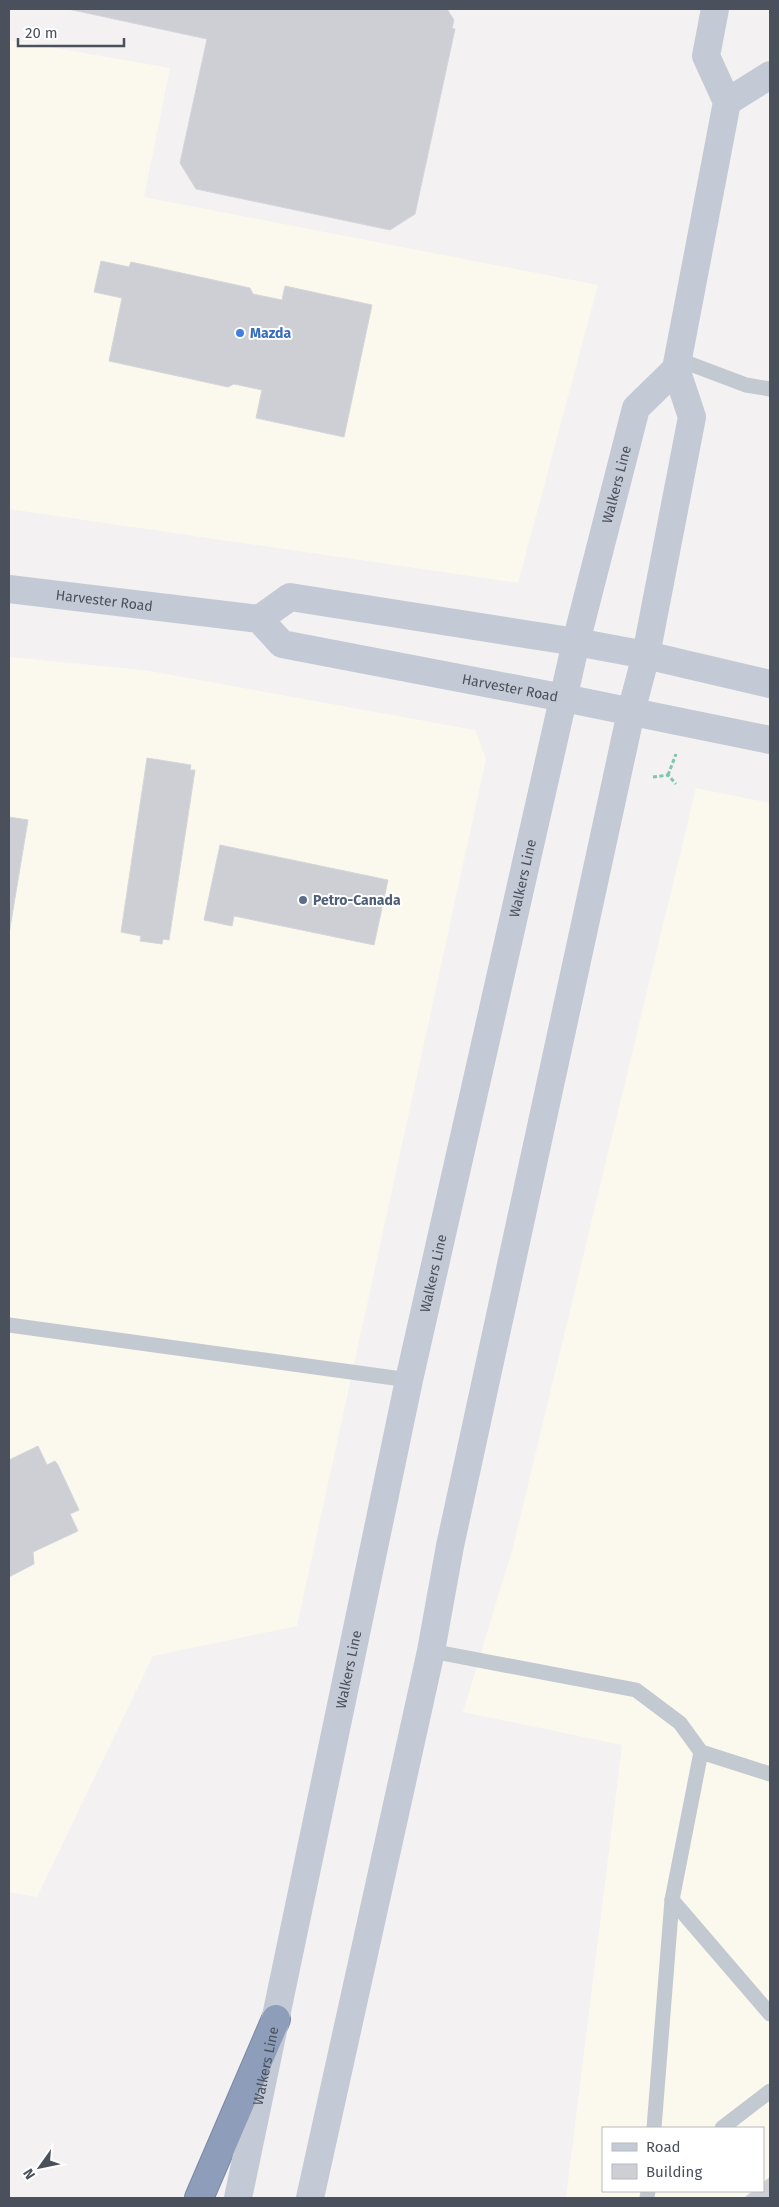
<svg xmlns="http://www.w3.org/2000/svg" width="779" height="2207" font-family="'Fira Sans',sans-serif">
<rect width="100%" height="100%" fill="#f3f1f1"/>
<!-- commercial -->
<g fill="#fbf9ed" fill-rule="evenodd">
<polygon points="9,40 170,68 144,197 598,285 518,583 9,509"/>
<polygon points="9,657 144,670 475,730 486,759 297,1626 153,1656 37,1897 9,1892"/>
<path d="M696 788 770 803V2198H566L622 1745 463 1712 513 1547ZM603 2128H763V2191H603Z"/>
</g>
<!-- building -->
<g fill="#cecfd5" stroke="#d5d6db">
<polygon points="68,9 447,9 454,20 452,28 455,29 415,214 390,230 196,189 180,163 207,39"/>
<polygon points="101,261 129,267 131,262 250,288 253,294 282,300 285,286 372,305 344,437 256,418 262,390 234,384 228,387 109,361 122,298 94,292"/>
<polygon points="147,758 191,765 190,770 195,770 169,940 163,939 162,944 140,941 141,936 121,932"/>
<polygon points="9,817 28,820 9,934"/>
<polygon points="220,845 388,880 374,945 234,916 232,926 204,920"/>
<polygon points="38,1446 47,1465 55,1461 58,1465 79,1510 70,1514 78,1531 33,1552 34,1564 9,1577 9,1460"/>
<polygon points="770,2177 770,2198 744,2198 753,2191 763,2191 763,2183"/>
</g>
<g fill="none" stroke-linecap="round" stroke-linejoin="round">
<!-- motorway casing -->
<g stroke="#7988a5" stroke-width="30">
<polyline id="motorway" points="199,2198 276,2019"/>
</g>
<!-- path -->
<g stroke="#80c5ad" stroke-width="3" stroke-dasharray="4 2.5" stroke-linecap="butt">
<polyline points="668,775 676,754"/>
<polyline points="653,777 668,775 676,784"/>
</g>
<!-- service -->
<g stroke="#c3c9d1" stroke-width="15">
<polyline points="677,359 746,385 770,389"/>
<polyline points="9,1325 409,1380"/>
<polyline points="431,1651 636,1690 680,1723 701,1752 672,1900 654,2128"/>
<polyline points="701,1752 770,1774"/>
<polyline points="672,1900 770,2014"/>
<polyline points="722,2128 770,2091"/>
<polyline points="647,2198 648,2191"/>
</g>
<!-- secondary -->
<g stroke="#c4cad5" stroke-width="28">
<polyline points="727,102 770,75"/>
<path id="s1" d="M9 589 259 619 282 644 564 698 770 740"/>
<polyline points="259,619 290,597 576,642 646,655 770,684"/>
<path id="s2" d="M238 2198 409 1380 576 642 636 408 676 369"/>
<polyline points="310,2198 431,1651 450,1546 631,712 646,655 692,417 676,369 727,102 706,56 715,9"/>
</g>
<!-- motorway -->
<use href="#motorway" stroke="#8e9db9" stroke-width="28"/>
</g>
<!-- markers -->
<circle fill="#3f7fe0" stroke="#fff" stroke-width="2" cx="240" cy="333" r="5"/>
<circle fill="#5c6f8a" stroke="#fff" stroke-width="2" cx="303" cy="900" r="5"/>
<g text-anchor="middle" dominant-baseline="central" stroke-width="4" stroke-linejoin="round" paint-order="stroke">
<!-- shop labels -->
<g font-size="14" font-weight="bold" fill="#366cbe" stroke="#fff" text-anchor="start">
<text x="250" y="333">Mazda</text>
</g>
<!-- street labels -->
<g font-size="14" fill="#4b515c" stroke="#fff">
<text stroke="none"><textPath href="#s2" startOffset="1755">Walkers Line</textPath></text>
<text stroke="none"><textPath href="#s1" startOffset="96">Harvester Road</textPath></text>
<text stroke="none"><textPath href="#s1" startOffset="518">Harvester Road</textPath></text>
<text stroke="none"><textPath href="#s2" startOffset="1350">Walkers Line</textPath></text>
<text stroke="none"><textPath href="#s2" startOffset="945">Walkers Line</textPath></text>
<text stroke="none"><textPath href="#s2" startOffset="540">Walkers Line</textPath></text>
<text stroke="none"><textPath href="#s2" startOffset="135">Walkers Line</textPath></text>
</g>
<!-- service labels -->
<g font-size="14" font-weight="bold" fill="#4e5e75" stroke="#fff" text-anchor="start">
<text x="313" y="900">Petro-Canada</text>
</g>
</g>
<!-- border -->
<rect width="779" height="2207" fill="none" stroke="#4b515c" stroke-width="20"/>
<!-- legend -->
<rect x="602" y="2127" width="162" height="65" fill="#ffffff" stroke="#b7b9be"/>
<rect x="612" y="2143" width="25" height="8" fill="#c4cad5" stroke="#b7b9be"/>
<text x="646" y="2152" font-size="15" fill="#4b515c">Road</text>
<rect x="612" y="2164" width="25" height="15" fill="#cecfd5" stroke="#b7b9be"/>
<text x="646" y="2177" font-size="15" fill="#4b515c">Building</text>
<!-- north arrow -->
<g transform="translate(40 2167) rotate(237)" stroke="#ffffff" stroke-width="4" paint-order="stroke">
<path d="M0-4L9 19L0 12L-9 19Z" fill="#4b515c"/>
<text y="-8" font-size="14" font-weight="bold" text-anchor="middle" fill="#4b515c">N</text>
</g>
<!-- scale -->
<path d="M18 38v8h106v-8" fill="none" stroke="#4b515c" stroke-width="2.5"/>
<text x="25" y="38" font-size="15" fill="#4b515c" stroke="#ffffff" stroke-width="4" paint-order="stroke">20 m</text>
</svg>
